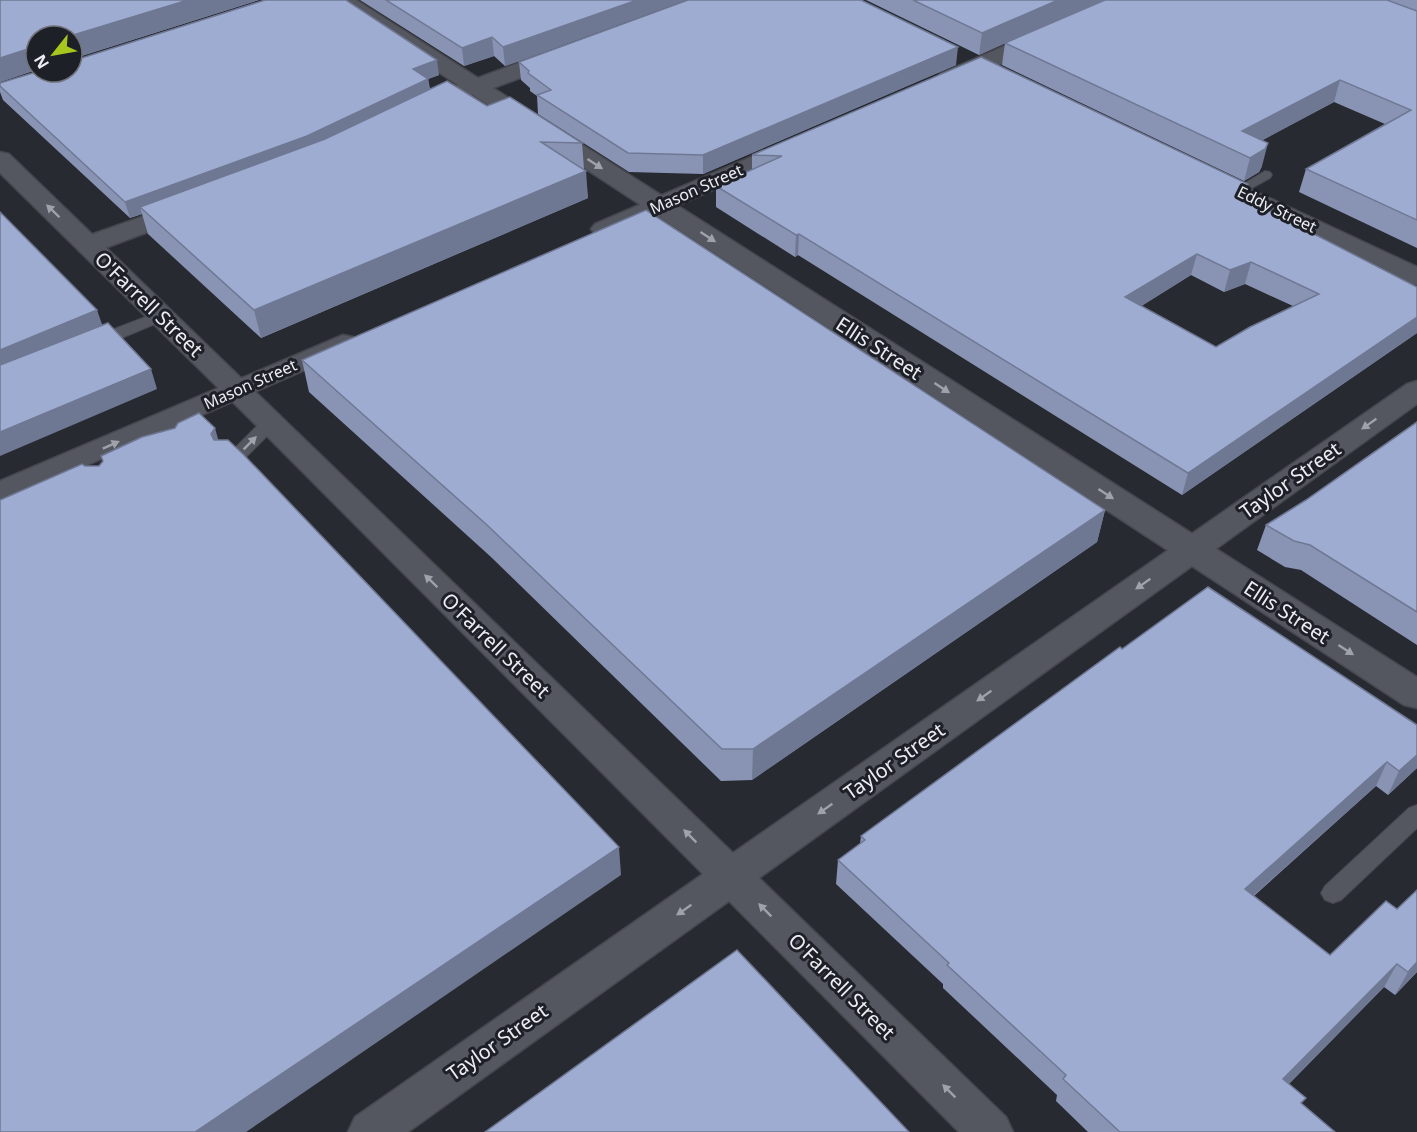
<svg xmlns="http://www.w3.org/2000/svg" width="1417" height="1132" font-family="'Noto Sans',sans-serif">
<rect width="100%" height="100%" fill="#282a32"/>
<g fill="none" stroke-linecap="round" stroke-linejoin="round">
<!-- service casing -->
<g stroke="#45474d" stroke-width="2">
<g id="service">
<polygon points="1265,171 1270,172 1272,175 1270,178 1239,195 1232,191"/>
<polygon points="161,311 167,313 169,316 167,319 100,347 94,348 86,343 88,339"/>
<polygon points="270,417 276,419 279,423 276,427 236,467 224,467 221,463 224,459 264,419"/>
<polygon points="1417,805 1417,828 1341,900 1333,903 1325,900 1321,893 1325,886 1409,808"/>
</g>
</g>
<!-- minor casing -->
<g stroke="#45474d" stroke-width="3">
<g id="minor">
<polygon points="1111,0 1138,0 1135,4 956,84 948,86 940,84 937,79 940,74"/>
<polygon points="793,139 801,141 805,146 801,151 613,234 604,237 595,234 591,229 595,224"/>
<polygon points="1205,168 1417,267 1417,285 1408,283 1196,180 1193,175 1196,170"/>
<polygon points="343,335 353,337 357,343 353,349 0,503 0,481"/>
</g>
</g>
<!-- tertiary casing -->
<g stroke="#45474d" stroke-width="3">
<g id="tertiary">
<polygon points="332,0 356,0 478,78 553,50 561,48 569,50 572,55 569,60 493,88 1417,677 1417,708 1404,705 473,95 460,99 452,97 449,92 452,87 458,85 335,4"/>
<polygon points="187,201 196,204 200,209 196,214 97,251 88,253 79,251 75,245 79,239"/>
</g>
</g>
<!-- secondary casing -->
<g stroke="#45474d" stroke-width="3">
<polygon id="secondary" points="0,152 9,154 733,853 1407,384 1417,381 1417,404 759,878 1006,1117 1013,1132 959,1132 729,901 408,1132 348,1132 355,1117 703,874 250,419 0,173"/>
</g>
<!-- service -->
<use href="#service" fill="#555760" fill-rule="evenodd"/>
<!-- minor -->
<use href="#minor" fill="#555760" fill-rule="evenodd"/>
<!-- tertiary -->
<use href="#tertiary" fill="#555760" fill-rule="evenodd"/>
<!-- secondary -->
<use href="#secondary" fill="#555760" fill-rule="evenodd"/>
</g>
<!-- wall -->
<g fill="#8994b5" fill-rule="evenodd">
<polygon points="0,0 259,0 72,59 72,36 36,36 36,70 0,82"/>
<polygon points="360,0 686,0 505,66 494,56 464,66"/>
<polygon points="866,0 1417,0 1417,248 1299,192 1306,169 1385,124 1334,102 1262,140 1262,166 1259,172 1244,181 1002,65 1005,43 979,55"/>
<path d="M981 57 1244 199 1417 287V333L1182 495 798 255 795 257 716 207V186L752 170V155ZM1191 275 1224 292 1245 284 1293 306 1216 347 1141 306Z"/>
<polygon points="519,62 956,65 703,174 629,172 538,114 537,96 530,91 530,88 521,80"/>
<polygon points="439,75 428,79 430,89 487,106 582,143 584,169 588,198 261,338 148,234 142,214 130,218 3,100 0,92 0,83"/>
<polygon points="302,360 1105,510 1097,542 752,780 721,781 491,557 309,392"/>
<polygon points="1417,422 1417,645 1301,570 1285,567 1257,550 1266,525 1306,500"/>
<polygon points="1122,649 1417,725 1417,768 1388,795 1376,786 1254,896 1330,955 1397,909 1417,890 1417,972 1395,995 1384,987 1289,1084 1302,1105 1335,1132 1088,1132 1056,1101 1057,1095 943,988 943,984 836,884 838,860 860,844 861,836"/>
</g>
<!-- shaded-wall -->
<g fill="#6f7893">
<polygon points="188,0 259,0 72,59 72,36 70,36"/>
<polygon points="637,0 686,0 505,66 503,47"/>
<polygon points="1058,0 1104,0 979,55 982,33"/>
<polygon points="492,37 494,56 464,66 462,48"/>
<polygon points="958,47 956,65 703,174 703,155"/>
<polygon points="31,48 36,66 36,70 0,82 0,58"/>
<polygon points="437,60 439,75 428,79 430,94 310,152 140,207 142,214 130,218 125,202 413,69"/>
<polygon points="1340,80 1334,102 1239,153 1242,131"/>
<polygon points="1268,143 1262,166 1259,172 1244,181 1250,158"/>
<polygon points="586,171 588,198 261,338 254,310"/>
<polygon points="1248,184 1243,205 1242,197"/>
<polygon points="799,234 798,255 795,257 796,235"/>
<polygon points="1197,254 1191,275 1121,319 1125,297"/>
<polygon points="1251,262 1245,284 1224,292 1230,270"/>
<polygon points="97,310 104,330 0,374 0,350"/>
<polygon points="1417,317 1417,333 1182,495 1188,473"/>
<polygon points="151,369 157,389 0,456 0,432"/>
<polygon points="215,428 223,457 211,434"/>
<polygon points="1105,510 1097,542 752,780 753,749"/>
<polygon points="1417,755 1417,768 1388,795 1399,771"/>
<polygon points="1387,762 1376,786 1235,912 1245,889"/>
<polygon points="619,847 621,875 246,1132 195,1132"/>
<polygon points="1417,962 1417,972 1395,995 1408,972"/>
<polygon points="1397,964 1384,987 1272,1101 1283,1079"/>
</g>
<!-- building -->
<g fill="#9facd2" stroke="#6f7893" stroke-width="1.5" fill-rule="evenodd">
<polygon points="0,0 188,0 70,36 36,36 36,48 31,48 0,58"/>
<polygon points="265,0 346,0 437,60 413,69 428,79 307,136 125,202 0,86 0,83 36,72 72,72 72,61"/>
<polygon points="386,0 637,0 503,47 492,37 462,48"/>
<polygon points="688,0 861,0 958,47 703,155 628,153 537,95 551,90 528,73 529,71 519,62"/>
<polygon points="913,0 1058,0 982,33"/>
<polygon points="1105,0 1387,0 1417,11 1417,220 1306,169 1411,110 1340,80 1242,131 1268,143 1265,149 1250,158 1005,43"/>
<path d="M981 57 1248 184 1242 197 1417 287V317L1188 473 799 234 796 235 716 186 782 156 752 155ZM1197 254 1230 270 1251 262 1319 294 1250 327 1216 347 1125 297Z"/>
<polygon points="447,81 487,106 510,97 582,143 541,142 586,171 254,310 140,207 325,139"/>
<polygon points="646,210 1105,510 753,749 722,749 487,525 302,360"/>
<polygon points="0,212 97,310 0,350"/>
<polygon points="108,323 151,369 0,432 0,365"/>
<polygon points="199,413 215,428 211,434 214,440 228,440 244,455 619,847 195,1132 0,1132 0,500 82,464 85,466 99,466 103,461 101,456 142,437 175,428 178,423"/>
<polygon points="1417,422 1417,612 1310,545 1294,541 1266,525 1306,500"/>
<polygon points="1208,587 1417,725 1417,755 1399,771 1387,762 1245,889 1330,955 1386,901 1397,909 1417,890 1417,962 1408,972 1397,964 1283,1079 1306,1098 1301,1103 1335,1132 1120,1132 1063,1079 1066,1075 947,965 949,963 838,860 865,840 861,836 1120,647 1122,649"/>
<polygon points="737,950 909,1132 485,1132"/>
</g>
<!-- one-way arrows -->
<defs><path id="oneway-solid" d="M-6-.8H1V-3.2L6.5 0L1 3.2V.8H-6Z" transform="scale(1.5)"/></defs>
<g fill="#a0a2aa">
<use href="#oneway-solid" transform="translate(595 164) rotate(33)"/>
<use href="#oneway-solid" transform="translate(53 211) rotate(-136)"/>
<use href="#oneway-solid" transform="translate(708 237) rotate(33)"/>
<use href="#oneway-solid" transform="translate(942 388) rotate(33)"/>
<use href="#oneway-solid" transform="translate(1369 424) rotate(145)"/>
<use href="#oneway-solid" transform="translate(250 443) rotate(-45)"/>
<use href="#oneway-solid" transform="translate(111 445) rotate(-24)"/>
<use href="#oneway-solid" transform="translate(1106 494) rotate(33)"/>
<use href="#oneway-solid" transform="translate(431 581) rotate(-136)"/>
<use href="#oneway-solid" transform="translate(1143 584) rotate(145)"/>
<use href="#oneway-solid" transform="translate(1346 650) rotate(33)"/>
<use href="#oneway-solid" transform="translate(984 696) rotate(145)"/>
<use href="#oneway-solid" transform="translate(825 809) rotate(145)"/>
<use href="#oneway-solid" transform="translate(690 836) rotate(-135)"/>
<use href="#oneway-solid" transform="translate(684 910) rotate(145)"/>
<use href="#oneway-solid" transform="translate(765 910) rotate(-135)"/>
<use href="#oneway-solid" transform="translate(949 1091) rotate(-135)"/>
</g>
<g text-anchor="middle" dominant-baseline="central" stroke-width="6" stroke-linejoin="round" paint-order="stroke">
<!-- far-street labels -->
<g font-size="16" fill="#ecedf3" stroke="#1e2028">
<text transform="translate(696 189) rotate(-24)">Mason Street</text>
<text transform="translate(1277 209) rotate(26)">Eddy Street</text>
<text transform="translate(250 384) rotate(-24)">Mason Street</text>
</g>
<!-- street labels -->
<g font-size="20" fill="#ecedf3" stroke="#1e2028">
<text transform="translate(149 304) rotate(44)">O'Farrell Street</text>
<text transform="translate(879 348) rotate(33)">Ellis Street</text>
<text transform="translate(1290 480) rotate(-35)">Taylor Street</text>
<text transform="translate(1287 612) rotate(33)">Ellis Street</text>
<text transform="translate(496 645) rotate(44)">O'Farrell Street</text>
<text transform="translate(894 761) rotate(-35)">Taylor Street</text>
<text transform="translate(842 986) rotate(45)">O'Farrell Street</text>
<text transform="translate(497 1042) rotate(-35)">Taylor Street</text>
</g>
</g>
<!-- north arrow -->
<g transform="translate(54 54) rotate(239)"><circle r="28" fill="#1e2028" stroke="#707279" stroke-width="1.5"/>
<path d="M0-4.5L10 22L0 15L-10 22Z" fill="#a7c71e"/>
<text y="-9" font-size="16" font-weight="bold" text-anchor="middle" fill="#ecedf3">N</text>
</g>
</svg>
